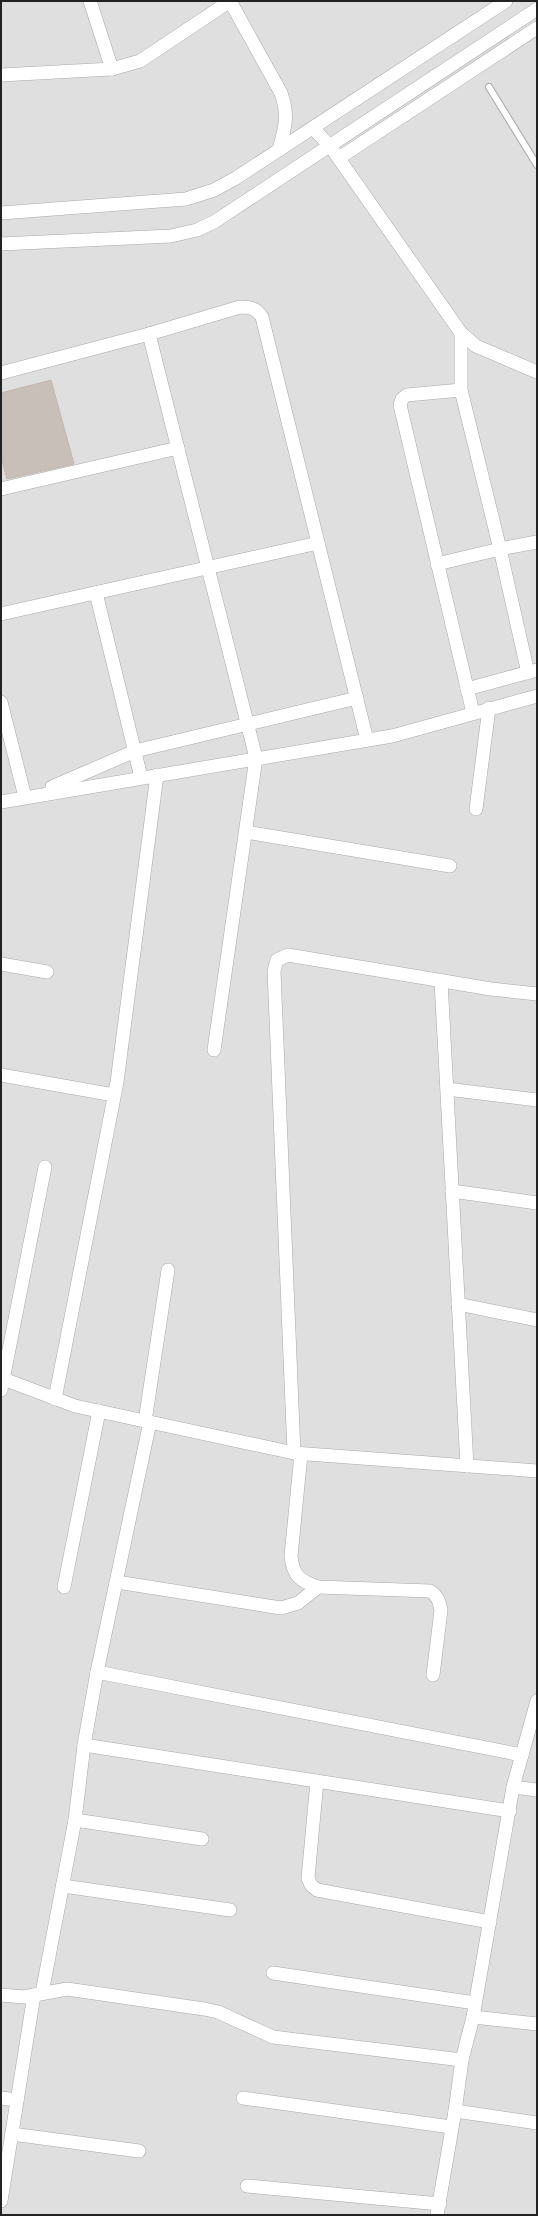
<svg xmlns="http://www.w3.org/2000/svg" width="538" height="2216" font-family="Commissioner,sans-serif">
<rect width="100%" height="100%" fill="#f2efe9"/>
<!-- residential -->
<rect fill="#e0dfdf" x="1" y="1" width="536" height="2214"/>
<!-- building -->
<polygon fill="#c7bfb8" stroke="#c4b6ab" points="51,380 74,464 7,479 1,457 1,393"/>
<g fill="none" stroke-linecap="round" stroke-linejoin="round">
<!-- service casing -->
<g stroke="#a9a9a9" stroke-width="8">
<polyline id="service" points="489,87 537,165"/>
</g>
<!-- minor casing -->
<g stroke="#a9a9a9" stroke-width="14">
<g id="minor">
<polyline points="90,1 112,69"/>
<path d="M230 1 281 93C289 116 285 127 279 150"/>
<polyline points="1,75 112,69 140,61 230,1"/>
<polyline points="313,128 330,146 461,333 476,346 537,372"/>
<polyline points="339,158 537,28"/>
<polyline points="1,213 186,199 214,190 236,178 506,1"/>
<polyline points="1,244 171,236 197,230 214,222 537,9"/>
<polyline points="461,333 461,390 500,549 528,673"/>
<polyline points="149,334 256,758 214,1050"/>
<path d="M1 373 149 334 240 307C250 307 256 308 262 317L367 740"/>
<polyline points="461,390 407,395 402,399 400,405 473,713"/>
<polyline points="1,489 178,448"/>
<polyline points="437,564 500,549 537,542"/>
<polyline points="96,593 141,777"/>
<polyline points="1,614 318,543"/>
<polyline points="467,689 537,670"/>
<polyline points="1,702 25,797"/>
<polyline points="52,787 135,751 357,698"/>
<polyline points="1,802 392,736 537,696"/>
<polyline points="476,809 489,708"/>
<polyline points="246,832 450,866"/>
<polyline points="1,964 47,972"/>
<polyline points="441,981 467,1466"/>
<polyline points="1,1075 114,1095"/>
<polyline points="447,1089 537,1100"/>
<polyline points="452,1191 537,1203"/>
<polyline points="458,1304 537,1320"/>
<polyline points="1,1378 75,1406 294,1453 537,1471"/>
<polyline points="1,1390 45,1167"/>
<polyline points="55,1399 117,1082 157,775"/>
<polyline points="145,1421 168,1270"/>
<polyline points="294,1453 274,971 277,960 288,955 491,989 537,994"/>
<path d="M301 1454 291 1556C293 1576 300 1581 318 1587L430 1591C438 1596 439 1601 441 1610L433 1675"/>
<polyline points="117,1582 281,1608 298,1603 318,1587"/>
<polyline points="64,1587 99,1411"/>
<polyline points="97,1672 522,1755"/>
<polyline points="84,1745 510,1811"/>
<polyline points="317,1781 308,1878 311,1885 317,1890 490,1922"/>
<polyline points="513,1787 537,1790"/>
<polyline points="75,1820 202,1839"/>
<polyline points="63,1886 230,1910"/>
<polyline points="273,1973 475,2003"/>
<polyline points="42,1993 75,1820 84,1745 97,1672 150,1422"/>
<polyline points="1,1995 24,1997 67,1989 204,2009 218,2012 273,2037 462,2060"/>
<polyline points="473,2017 537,2024"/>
<polyline points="1,2098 17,2100"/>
<polyline points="243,2098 451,2127"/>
<polyline points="455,2111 537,2123"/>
<polyline points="12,2134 139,2151"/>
<polyline points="247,2186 440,2204"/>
<polyline points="1,2201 34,1995"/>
<polyline points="437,2215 455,2111 462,2060 473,2017 513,1787 537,1701"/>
</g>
</g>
<!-- service -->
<use href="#service" stroke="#fff" stroke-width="6"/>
<!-- minor -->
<use href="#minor" stroke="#fff" stroke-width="13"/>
</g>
<!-- border -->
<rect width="538" height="2216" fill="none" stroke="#222222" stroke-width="4"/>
</svg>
